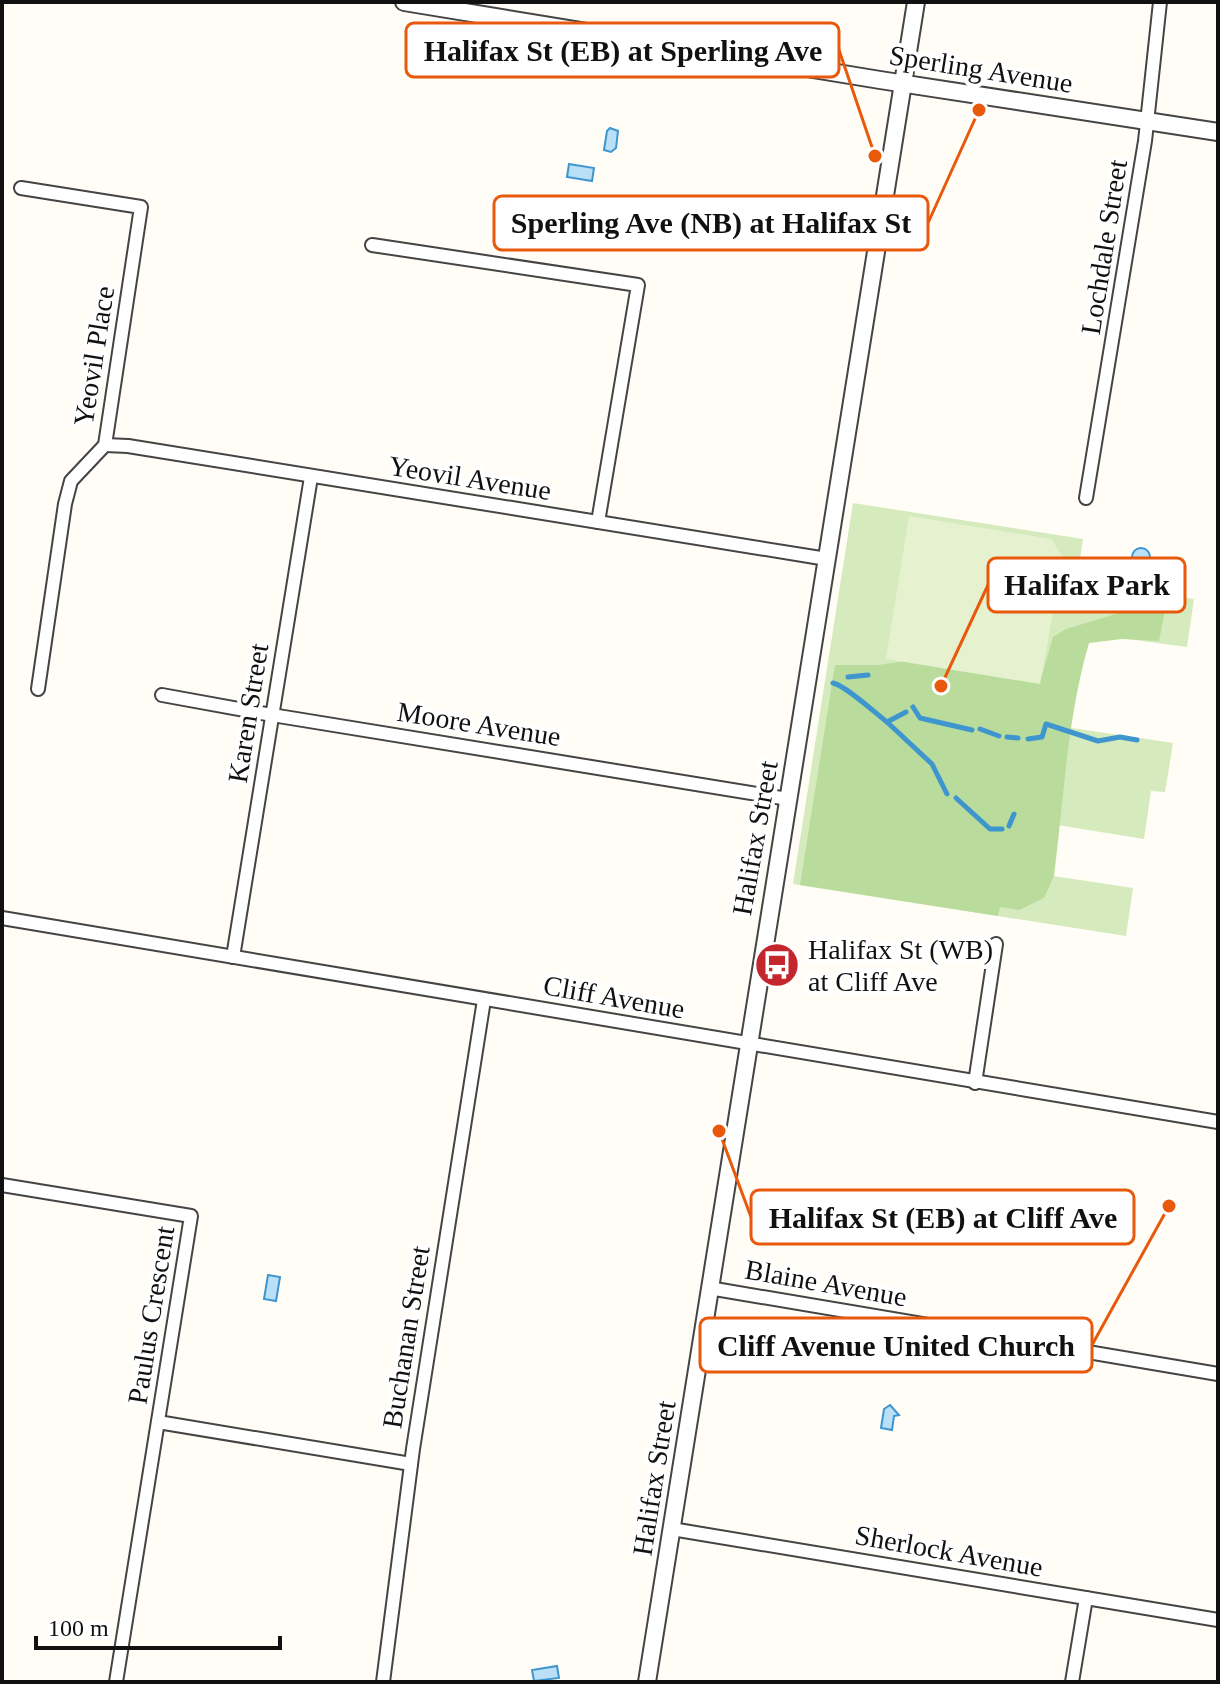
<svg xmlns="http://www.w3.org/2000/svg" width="1220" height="1684" font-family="Georgia,serif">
<rect width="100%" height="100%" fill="#fffdf5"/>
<!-- green -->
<polygon fill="#d5ebbd" points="853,503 1083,539 1077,580 1194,599 1187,647 1069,631 1052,725 1173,743 1165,792 1151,791 1144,839 1057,825 1027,872 1133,888 1126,936 793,884"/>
<!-- forest -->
<path fill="#b9dc9c" d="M1169 591 1159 641 1122 639 1089 643C1067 718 1064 798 1054 876L1044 898 1019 910 1000 907 998 916 800 885 835 665H878L913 660 1015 680 1042 675 1053 637 1066 629 1119 613Z"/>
<!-- pitch -->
<polygon fill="#e6f2cf" points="909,516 1051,539 1063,557 1040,684 886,659"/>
<!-- water -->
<g fill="#b9e0f7" stroke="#3f96cf" stroke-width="2">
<polygon points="610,128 618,131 616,148 611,152 604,150 607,131"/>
<polygon points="569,164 594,168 592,181 567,177"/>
<circle cx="1141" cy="557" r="9"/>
<polygon points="268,1275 280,1277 276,1301 264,1299"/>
<polygon points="890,1405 899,1415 894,1416 892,1430 881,1428 884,1409"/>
<polygon points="557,1666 559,1678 534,1681 532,1670"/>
</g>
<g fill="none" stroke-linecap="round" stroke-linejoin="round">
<!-- stream -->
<g stroke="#3f96cf" stroke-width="5">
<polyline points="848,677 868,675"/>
<path d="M833 683C846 686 874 712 887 722L906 712"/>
<polyline points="913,707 920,718 972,730"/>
<polyline points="887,722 932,764 947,794"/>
<polyline points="980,729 999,736"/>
<polyline points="1007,737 1018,738"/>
<polyline points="1028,739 1042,737 1046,724 1098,741 1120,737 1137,740"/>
<polyline points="956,798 990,829 1002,829"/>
<polyline points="1009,826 1014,814"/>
</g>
<!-- minor casing -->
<g stroke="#444" stroke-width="16">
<g id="minor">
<polyline points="21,188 141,207 105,445 71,481 65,504 38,689"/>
<polyline points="372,245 638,285 598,522"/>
<polyline points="105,445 128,446 827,559"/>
<polyline points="1086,498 1145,141 1160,2"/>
<polyline points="162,695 272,715 788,799"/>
<polyline points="2,918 1218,1122"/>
<polyline points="233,957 311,477"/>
<polyline points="975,1083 996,944"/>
<polyline points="2,1185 191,1216 116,1682"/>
<polyline points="709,1288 1218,1374"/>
<polyline points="158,1422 411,1464"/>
<polyline points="672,1529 1218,1620"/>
<polyline points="383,1682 413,1449 484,1000"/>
<polyline points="1072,1682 1086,1598"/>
</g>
</g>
<!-- tertiary casing -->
<g stroke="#444" stroke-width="20">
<g id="tertiary">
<polyline points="404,2 880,80 1218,132"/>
<polyline points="647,1682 916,2"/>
</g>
</g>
<!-- minor -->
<use href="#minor" stroke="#fff" stroke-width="12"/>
<!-- tertiary -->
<use href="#tertiary" stroke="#fff" stroke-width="16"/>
</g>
<!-- icons -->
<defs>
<g id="bus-disc" transform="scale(2.3)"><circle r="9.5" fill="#c4262e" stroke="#fff"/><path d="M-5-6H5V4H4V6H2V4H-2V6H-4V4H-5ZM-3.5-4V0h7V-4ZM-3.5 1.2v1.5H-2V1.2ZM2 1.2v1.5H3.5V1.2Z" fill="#fff"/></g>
</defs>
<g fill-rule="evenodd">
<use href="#bus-disc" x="777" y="965"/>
</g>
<g text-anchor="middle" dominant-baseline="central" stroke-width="8" stroke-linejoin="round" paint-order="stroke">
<!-- street labels -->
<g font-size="28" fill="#111" stroke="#fff">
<text transform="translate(981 69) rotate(9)">Sperling Avenue</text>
<text transform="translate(1104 247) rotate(-81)">Lochdale Street</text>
<text transform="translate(94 356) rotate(-81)">Yeovil Place</text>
<text transform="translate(470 478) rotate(9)">Yeovil Avenue</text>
<text transform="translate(248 713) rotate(-81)">Karen Street</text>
<text transform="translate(479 724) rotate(9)">Moore Avenue</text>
<text transform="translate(755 838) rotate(-80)">Halifax Street</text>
<text transform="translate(614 997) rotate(10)">Cliff Avenue</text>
<text transform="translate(826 1283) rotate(10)">Blaine Avenue</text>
<text transform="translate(151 1315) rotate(-81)">Paulus Crescent</text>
<text transform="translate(406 1337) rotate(-81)">Buchanan Street</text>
<text transform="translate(654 1478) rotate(-81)">Halifax Street</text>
<text transform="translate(949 1551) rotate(10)">Sherlock Avenue</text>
</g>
<!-- poi labels -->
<g font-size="28" fill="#111" stroke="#fff" text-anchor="start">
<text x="808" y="949">Halifax St (WB)<tspan x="808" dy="32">at Cliff Ave</tspan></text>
</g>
</g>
<!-- callouts -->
<path fill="none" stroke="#e8590c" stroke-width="3" d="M875 156L839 50M979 110L928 223M941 686L988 585M719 1131L751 1217M1169 1206L1092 1345"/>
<g fill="#e8590c" stroke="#fff" stroke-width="3">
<circle cx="875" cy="156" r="8"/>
<circle cx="979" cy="110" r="8"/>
<circle cx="941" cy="686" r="8"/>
<circle cx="719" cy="1131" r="8"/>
<circle cx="1169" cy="1206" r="8"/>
</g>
<g fill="#fff" stroke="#e8590c" stroke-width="3">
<rect x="406" y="23" width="433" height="54" rx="8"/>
<rect x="494" y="196" width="434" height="54" rx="8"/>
<rect x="988" y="558" width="197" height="54" rx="8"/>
<rect x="751" y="1190" width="383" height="54" rx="8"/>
<rect x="700" y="1318" width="392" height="54" rx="8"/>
</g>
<g font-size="30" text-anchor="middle" font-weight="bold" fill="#111">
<text x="623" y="61">Halifax St (EB) at Sperling Ave</text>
<text x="711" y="233">Sperling Ave (NB) at Halifax St</text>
<text x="1087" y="595">Halifax Park</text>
<text x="943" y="1228">Halifax St (EB) at Cliff Ave</text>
<text x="896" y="1356">Cliff Avenue United Church</text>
</g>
<!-- border -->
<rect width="1220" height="1684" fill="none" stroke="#111111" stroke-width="8"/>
<!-- scale -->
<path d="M36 1636v12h244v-12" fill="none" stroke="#111111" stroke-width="4"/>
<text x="48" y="1636" font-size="24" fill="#111111" stroke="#ffffff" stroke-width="6" paint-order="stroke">100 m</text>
</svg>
